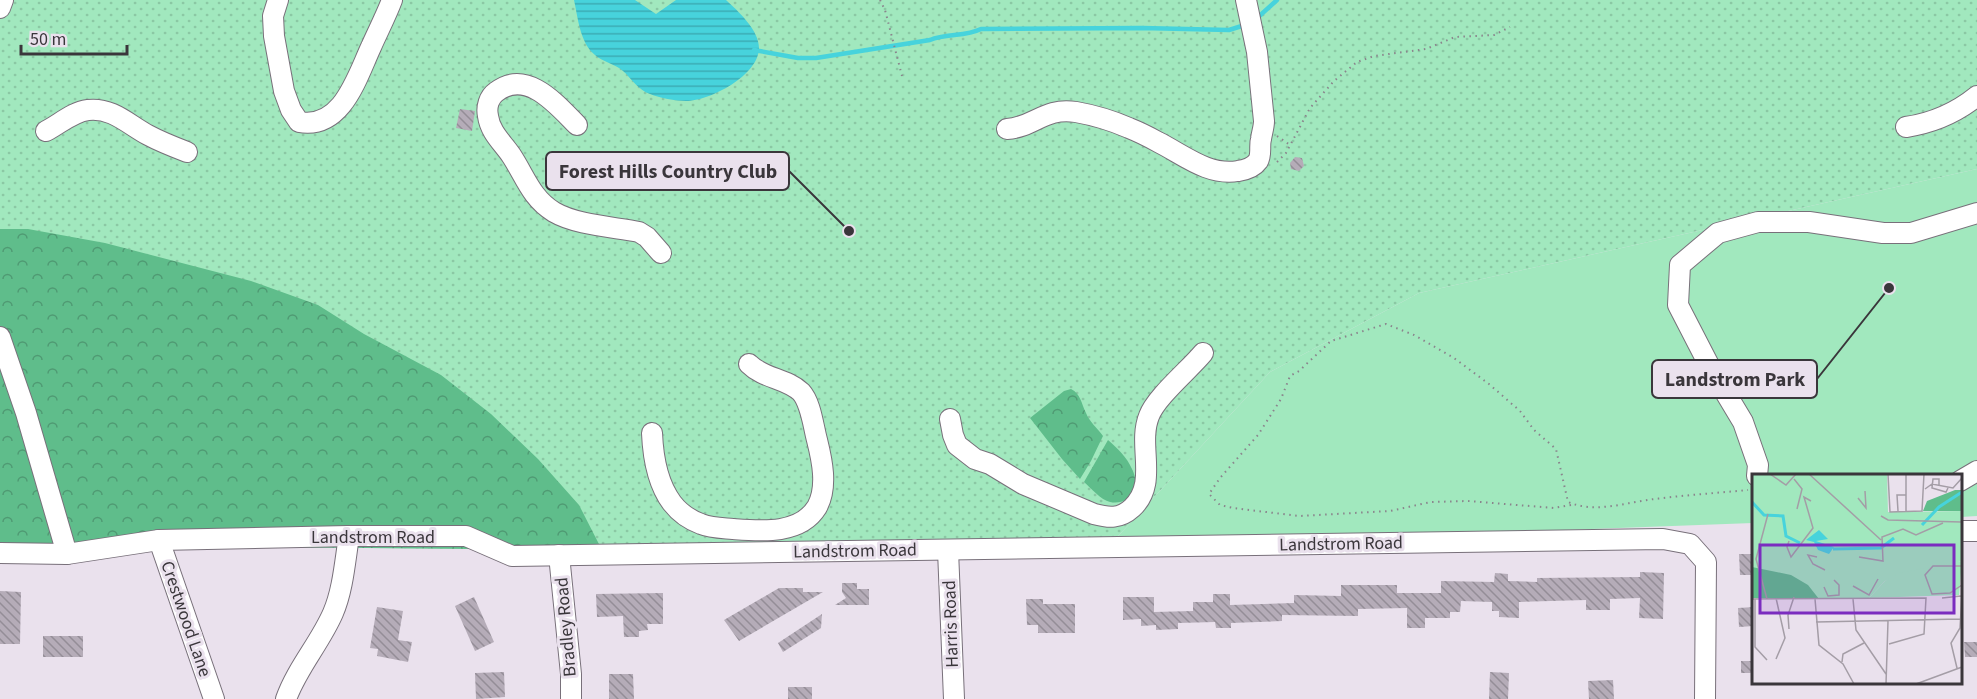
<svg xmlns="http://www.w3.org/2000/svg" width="1977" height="699" font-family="'Source Sans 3',sans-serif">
<defs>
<pattern id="grass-dots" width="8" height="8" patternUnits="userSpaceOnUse" patternTransform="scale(1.5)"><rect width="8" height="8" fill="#a1e8be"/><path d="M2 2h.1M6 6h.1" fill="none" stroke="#8bc8a4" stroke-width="1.8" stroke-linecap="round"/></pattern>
<pattern id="forest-crowns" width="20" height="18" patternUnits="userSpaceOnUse" patternTransform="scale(1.5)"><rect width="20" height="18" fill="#5fbd8b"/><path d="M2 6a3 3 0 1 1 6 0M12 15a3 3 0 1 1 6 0" fill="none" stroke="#4f9a73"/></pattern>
<pattern id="water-rules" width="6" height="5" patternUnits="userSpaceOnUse" patternTransform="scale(1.5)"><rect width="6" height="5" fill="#47d3dc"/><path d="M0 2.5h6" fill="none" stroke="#3cacb4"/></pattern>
<pattern id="building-back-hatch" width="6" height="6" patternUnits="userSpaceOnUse" patternTransform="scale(1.5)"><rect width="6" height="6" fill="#b5acb8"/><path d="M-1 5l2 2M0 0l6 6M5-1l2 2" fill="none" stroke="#948d97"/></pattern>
</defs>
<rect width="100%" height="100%" fill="#eae1ed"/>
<!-- grass -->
<polygon fill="url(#grass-dots)" points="0,0 1977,0 1977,169 1419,293 1270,372 1108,547 602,550 0,545"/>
<!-- forest -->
<g fill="url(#forest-crowns)">
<polygon points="0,229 28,229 105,243 251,281 318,305 364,334 441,375 491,414 538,459 579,505 602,550 0,545"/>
<path d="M1071 389C1081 394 1081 403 1086 413 1089 421 1098 429 1103 436L1091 461 1080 479 1062 459 1030 418 1064 391Z"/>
<path d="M1108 440C1117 448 1127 457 1132 469 1141 486 1131 506 1110 502 1101 500 1091 488 1084 482Z"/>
</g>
<!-- green -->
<polygon fill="#a1e8be" points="1977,169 1977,516 1961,517 1960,476 1754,476 1753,523 1108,547 1270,372 1419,293"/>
<!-- water -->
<path fill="url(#water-rules)" d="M574 0H635L656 14 676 0H726C738 11 759 30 759 48 759 75 710 101 686 101 675 101 660 98 650 94 638 90 632 79 623 71 615 64 603 62 595 55 580 43 578 18 574 0Z"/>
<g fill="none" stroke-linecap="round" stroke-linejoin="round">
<!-- stream -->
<g stroke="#47d3dc" stroke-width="4.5">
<polyline points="1255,20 1277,0"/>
<path d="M754 50 798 58H816L930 40C946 33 965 37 981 29L1142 28 1229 30 1245 25"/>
</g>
</g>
<!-- building -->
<g fill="url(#building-back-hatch)">
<polygon points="460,109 475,111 472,131 456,128"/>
<polygon points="1295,157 1302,158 1304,166 1299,171 1291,169 1290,163"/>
<polygon points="1739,554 1754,554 1754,575 1740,575"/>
<polygon points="1640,572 1664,573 1663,619 1639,618 1640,598 1610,599 1610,610 1586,610 1586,600 1519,602 1519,618 1499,617 1499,611 1492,611 1492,602 1461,601 1460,612 1450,612 1450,618 1425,618 1425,628 1407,628 1407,608 1358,609 1358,616 1282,615 1282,621 1231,623 1231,628 1216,628 1215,622 1178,623 1178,629 1156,630 1156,625 1141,626 1141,619 1123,620 1123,597 1154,597 1154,612 1193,611 1193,602 1213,602 1213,594 1230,594 1230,605 1294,603 1294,595 1341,596 1341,585 1397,585 1397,593 1441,593 1441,581 1494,582 1495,573 1508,574 1508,581 1537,582 1537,578 1640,577"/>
<polygon points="842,583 857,583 857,589 869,589 869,605 835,605 846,598 842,592"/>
<polygon points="779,588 803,588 803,592 823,592 739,641 724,620"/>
<polygon points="0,591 21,592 20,644 0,644"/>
<polygon points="663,593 663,624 647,624 648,630 639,631 639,637 624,637 623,616 597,617 596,594"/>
<polygon points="474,597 494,642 475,651 455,606"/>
<polygon points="1026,599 1043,599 1043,604 1075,604 1075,633 1038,633 1038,625 1027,625"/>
<polygon points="377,607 403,611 398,640 412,642 408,662 377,656 378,649 370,648"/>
<polygon points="1754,607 1754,626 1739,627 1738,608"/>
<polygon points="822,614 821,628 783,652 778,643"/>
<rect x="43" y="636" width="40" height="21"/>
<polygon points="1964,642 1977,642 1977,657 1965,657"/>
<rect x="1741" y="661" width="13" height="12"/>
<polygon points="504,672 505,697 476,699 475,673"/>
<polygon points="1490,672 1509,673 1508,699 1489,699"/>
<polygon points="609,674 633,674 634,699 609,699"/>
<polygon points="1613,680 1614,699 1589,699 1588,681"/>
<rect x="788" y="687" width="24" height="12"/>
</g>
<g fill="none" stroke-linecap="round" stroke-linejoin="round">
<!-- minor casing -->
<g stroke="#78707a" stroke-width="22">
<g id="minor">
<path d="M278 0 273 16 274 36 284 91 291 110 299 122C342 130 357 77 371 47 378 31 386 16 392 0"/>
<polyline points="0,8 3,0"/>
<path d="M577 125C557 105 527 68 496 92 489 97 486 107 488 116 490 132 502 142 511 155 525 176 531 198 554 212 576 225 614 227 639 232L647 237 661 253"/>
<path d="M1906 127C1933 123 1956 113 1977 96"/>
<path d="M1007 129C1035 127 1044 107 1076 112 1093 115 1113 121 1129 128 1139 132 1149 137 1158 142 1184 155 1208 176 1238 171 1245 170 1253 168 1258 161 1262 154 1259 146 1261 139 1262 132 1264 127 1264 121L1257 52 1246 0"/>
<path d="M46 131C60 124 72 112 88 110 112 107 129 125 148 135 161 142 174 147 187 152"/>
<polyline points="0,337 26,413 67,554"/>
<path d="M950 419 953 435 957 445 975 459 990 464 1023 484 1094 514C1109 518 1120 519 1132 508 1159 483 1137 446 1149 416 1156 397 1189 370 1203 353"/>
<path d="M652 433C653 457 657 483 672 503 679 512 690 520 701 524 711 528 722 528 733 529 760 531 800 535 817 507 828 487 822 460 817 440 813 425 811 403 801 392 786 378 764 379 749 364"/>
<polyline points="1757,476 1758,465 1743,422 1710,367 1678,305 1680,265 1718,233 1758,222 1809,222 1883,233 1911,233 1977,213"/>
<polyline points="1960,481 1977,471"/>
<polyline points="1960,531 1977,531"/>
<polyline points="159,540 214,699"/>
<polyline points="948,550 954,699"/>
<polyline points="0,553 67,554 159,540 349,536 466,536 512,556 1663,539 1690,544 1706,562 1705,699"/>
<polyline points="559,555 571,674 571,699"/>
<path d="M286 699C297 668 320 643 333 613 343 590 345 561 349 536"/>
</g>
</g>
<!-- path -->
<g stroke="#8a848c" stroke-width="2" stroke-dasharray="1.5 4.5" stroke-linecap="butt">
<polyline points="880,0 885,10 902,76"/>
<polyline points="1277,136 1290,145"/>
<polyline points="1277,162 1286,153 1310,108 1334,81 1357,62 1374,56 1426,49 1455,37 1494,35 1510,27"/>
<path d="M1571 505 1554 508 1468 501 1431 502 1390 511 1299 516 1233 508 1220 505 1209 494 1220 478 1258 435 1281 399 1290 376 1299 371 1331 341 1386 324 1414 335 1454 358 1489 384 1520 411 1534 430 1556 449 1568 502C1596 514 1626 502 1655 499 1686 495 1717 493 1748 490"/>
</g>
<!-- minor -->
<use href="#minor" stroke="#fff" stroke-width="20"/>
</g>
<g text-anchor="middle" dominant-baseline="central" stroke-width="6" stroke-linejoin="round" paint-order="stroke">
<!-- street labels -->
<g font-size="18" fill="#3a363b" stroke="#eae1ed">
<text x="373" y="537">Landstrom Road</text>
<text transform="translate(1341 544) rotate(-1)">Landstrom Road</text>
<text transform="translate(855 551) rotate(-1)">Landstrom Road</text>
<text transform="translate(186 619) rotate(71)">Crestwood Lane</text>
<text transform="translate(951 624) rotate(-92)">Harris Road</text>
<text transform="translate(566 627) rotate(-95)">Bradley Road</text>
</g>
</g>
<!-- overview -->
<g transform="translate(1752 474)">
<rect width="210" height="210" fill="#eae1ed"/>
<path d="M0 0H135L136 38 210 37V87L133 107 117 124H0Z" fill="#a1e8be"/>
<path d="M203 16H210V37H171L175 27ZM0 93 39 101 56 111 67 125 0 124Z" fill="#5fbd8b"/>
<path d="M210 87 207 121 117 124 133 107 147 99Z" fill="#a1e8be"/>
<path d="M67 56 76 65 64 67 82 73 77 80 66 76 62 68 54 66Z" fill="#47d3dc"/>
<path fill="none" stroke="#47d3dc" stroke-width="3" d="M0 28 12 41 31 42 34 62 48 69M170 51 187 33 210 18M81 75 129 74 142 64"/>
<path fill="none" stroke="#a49da6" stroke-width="1.5" d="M18 0 34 11 44 0M57 0 129 66M136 0 138 38 170 37 172 0M154 0V37M42 5 50 15 45 35M187 12V5H181L180 14 194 18 196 14M173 15 180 10 201 14 210 4M106 24 114 34 113 17M146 37 145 21H154M129 42 136 46 209 48M37 67 35 73 39 83 61 54 52 23 59 27M65 83 56 81 61 90 73 96M107 83 131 87 130 63 151 55 164 61 191 49M210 92H181L173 101 180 120 198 119 210 111M101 112 117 121 126 105M72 113 76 122 87 121V111L82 106M24 124 33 164 24 185M190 124 209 122M0 125 174 124 172 160 137 170M3 125V173L15 186M15 125 4 85 16 40M63 125 67 171 91 190 102 210M101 125 104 156 134 200M64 148 208 145M37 155 36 141 42 123M90 188 91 180 112 169M205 194 199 169 208 154 210 119M134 210 136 147M164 210 210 193"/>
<path fill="#7b2cbf" fill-opacity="0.15" stroke="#7b2cbf" stroke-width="3" d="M8 71H202V139H8Z"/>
<rect width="210" height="210" fill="none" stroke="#3a363b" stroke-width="3"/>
</g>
<!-- callouts -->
<path fill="none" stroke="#3a363b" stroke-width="2" d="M849 231L789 171M1889 288L1817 379"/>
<g fill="#3a363b" stroke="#eae1ed" stroke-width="2">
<circle cx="849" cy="231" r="6"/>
<circle cx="1889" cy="288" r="6"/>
</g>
<g fill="#eae1ed" stroke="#3a363b" stroke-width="2">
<rect x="546" y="152" width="243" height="38" rx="6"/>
<rect x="1652" y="360" width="165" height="38" rx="6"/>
</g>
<g font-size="20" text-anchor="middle" font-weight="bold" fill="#3a363b">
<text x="668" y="178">Forest Hills Country Club</text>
<text x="1735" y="386">Landstrom Park</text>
</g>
<!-- scale -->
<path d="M21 45v9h106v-9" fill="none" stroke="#3a363b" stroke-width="3"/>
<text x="30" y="45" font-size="18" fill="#3a363b" stroke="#eae1ed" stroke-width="4.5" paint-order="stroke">50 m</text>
</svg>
